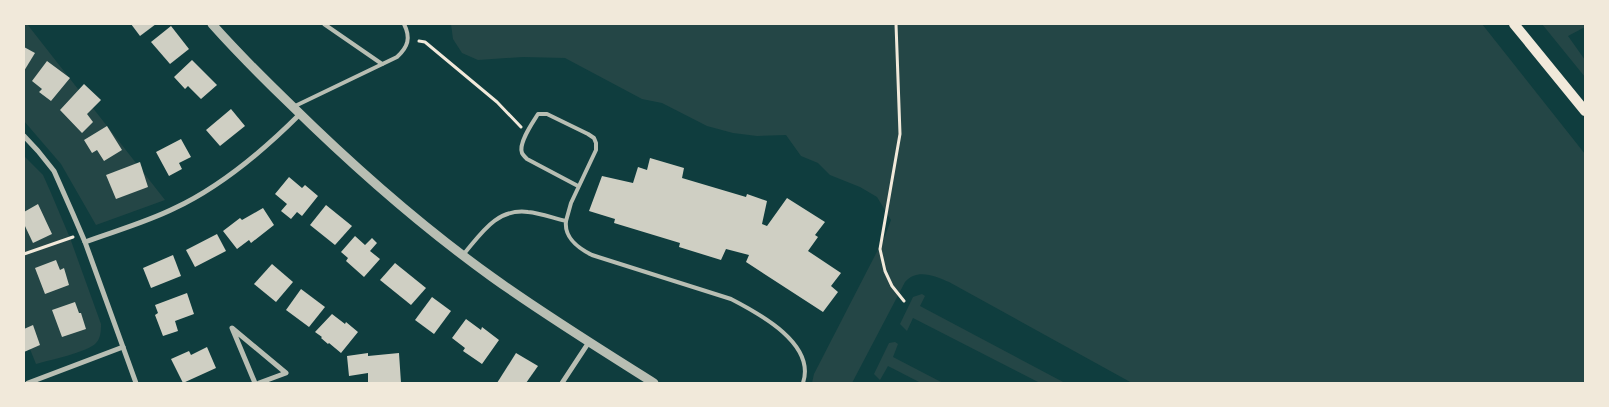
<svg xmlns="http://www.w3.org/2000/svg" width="1609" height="407" font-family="Raleway,sans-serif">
<rect width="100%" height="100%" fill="#0f3d3e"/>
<!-- green -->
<g fill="#244646">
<polygon points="24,24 27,24 165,200 96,225 61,164 24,121"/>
<path d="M451 24H1482L1585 154V383H1132L949 282C935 276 917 268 905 282L852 383H812L814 374 885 236 891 220 877 197 860 187 830 175 818 163 801 156 786 135 757 136 733 133 707 126 662 103 642 99 565 58 523 57 478 60 462 53 453 39Z"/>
<polygon points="1542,24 1585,24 1585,27 1568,36 1585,60 1585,77"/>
<path d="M24 156 43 175 51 193 70 238 101 324C101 330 101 338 96 343 88 352 50 360 36 364L24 334Z"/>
<polygon points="922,294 925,296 920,306 1065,383 1040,383 913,318 907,331 900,324 913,297"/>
<polygon points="895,342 898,344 893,357 943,383 921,383 888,366 880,380 874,374 889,343"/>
</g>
<!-- building -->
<g fill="#cfcfc3">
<polygon points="131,24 156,24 140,36"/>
<polygon points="171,26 189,49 170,64 151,42"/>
<polygon points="24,47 35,53 24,71"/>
<polygon points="192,60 217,85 201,99 188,86 185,89 174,77"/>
<polygon points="47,61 70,78 51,101 39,92 42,89 32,81"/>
<polygon points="84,84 101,100 87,114 93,122 82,133 60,110"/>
<polygon points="231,109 245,126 220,146 206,130"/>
<polygon points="107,126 122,150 104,161 97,150 92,153 84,140"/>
<polygon points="181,139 191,157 179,163 182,169 169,176 156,152"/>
<polygon points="650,158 684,168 682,178 746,197 747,194 767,201 762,224 767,226 787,198 825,222 815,235 818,237 808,251 841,273 831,286 838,292 823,312 746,262 749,255 726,249 721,260 679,247 680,243 614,223 615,219 589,211 602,176 633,183 638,167 647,170"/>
<polygon points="140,162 148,187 116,199 106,175"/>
<polygon points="289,177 302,188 305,185 318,196 302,216 297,212 291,219 281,211 287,204 275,194"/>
<polygon points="38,204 52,234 33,243 24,224 24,212"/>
<polygon points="326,205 352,226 335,245 310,225"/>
<polygon points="263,208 274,225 251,243 249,240 237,249 223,231 240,218 242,220"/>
<polygon points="217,234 226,251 195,267 186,250"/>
<polygon points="355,236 365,245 372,238 377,243 370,251 380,259 364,277 346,261 348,258 341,252"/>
<polygon points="173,255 181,276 151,288 143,268"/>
<polygon points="56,260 60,270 64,268 69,285 45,294 35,268"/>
<polygon points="395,263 426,288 411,305 380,280"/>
<polygon points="272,264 293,282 276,302 254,284"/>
<polygon points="301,289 325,307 309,327 286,310"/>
<polygon points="187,293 194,314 175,321 178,331 163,336 155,315 158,313 155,305"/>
<polygon points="432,297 451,311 434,334 415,320"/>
<polygon points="75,302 79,313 81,313 86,329 62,337 52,310"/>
<polygon points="332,314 345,324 346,322 358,332 341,353 329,343 328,344 321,338 322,337 315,332"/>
<polygon points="466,319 481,330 482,327 499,340 482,364 463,351 465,348 452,338"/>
<polygon points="33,325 40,345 24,352 24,329"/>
<polygon points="207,347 216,368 183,383 171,359 189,351 191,355"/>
<polygon points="368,353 368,356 399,353 401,383 368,383 368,373 349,376 347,356"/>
<polygon points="516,353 538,366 526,383 497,383"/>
</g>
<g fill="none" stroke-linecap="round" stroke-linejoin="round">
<!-- path -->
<g stroke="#f1e9da" stroke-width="3">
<polyline points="896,24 900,134 880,249 885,271 892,286 904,301"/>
<polyline points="419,41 425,42 497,102 521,127"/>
<polyline points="24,254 73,237"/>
</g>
<!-- service -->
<g stroke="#b8beb3" stroke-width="4">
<polyline points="324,24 382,64"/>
<path d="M293 107 397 57C408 47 411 38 404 24"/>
<path d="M566 221 571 203 596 150V143L594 138 588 134 547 114H538C533 122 518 143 522 153 523 155 525 157 527 159L578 186"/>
<path d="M463 255C481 234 496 208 528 212 540 213 553 218 566 221 564 238 578 248 592 255L731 299C760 314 816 344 803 383"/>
</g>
<!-- minor -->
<g stroke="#b8beb3" stroke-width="5">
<polyline points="24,136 38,151 54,171 73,214 85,242 136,383"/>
<path d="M85 242C115 231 147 222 175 208 222 186 263 151 300 114"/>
<polyline points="28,383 123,347"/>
<polyline points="255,383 232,328 286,373 259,383"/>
<polyline points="562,383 589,342"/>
</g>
<!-- tertiary -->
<path stroke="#b8beb3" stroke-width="9" d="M212 24C237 52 264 79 291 105 354 167 421 226 492 277 545 315 600 349 654 383"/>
<!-- secondary -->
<polyline stroke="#f1e9da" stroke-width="10" points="1514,24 1585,111"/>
</g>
<!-- border -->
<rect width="1609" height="407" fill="none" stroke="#f1e9da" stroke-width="50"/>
</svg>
